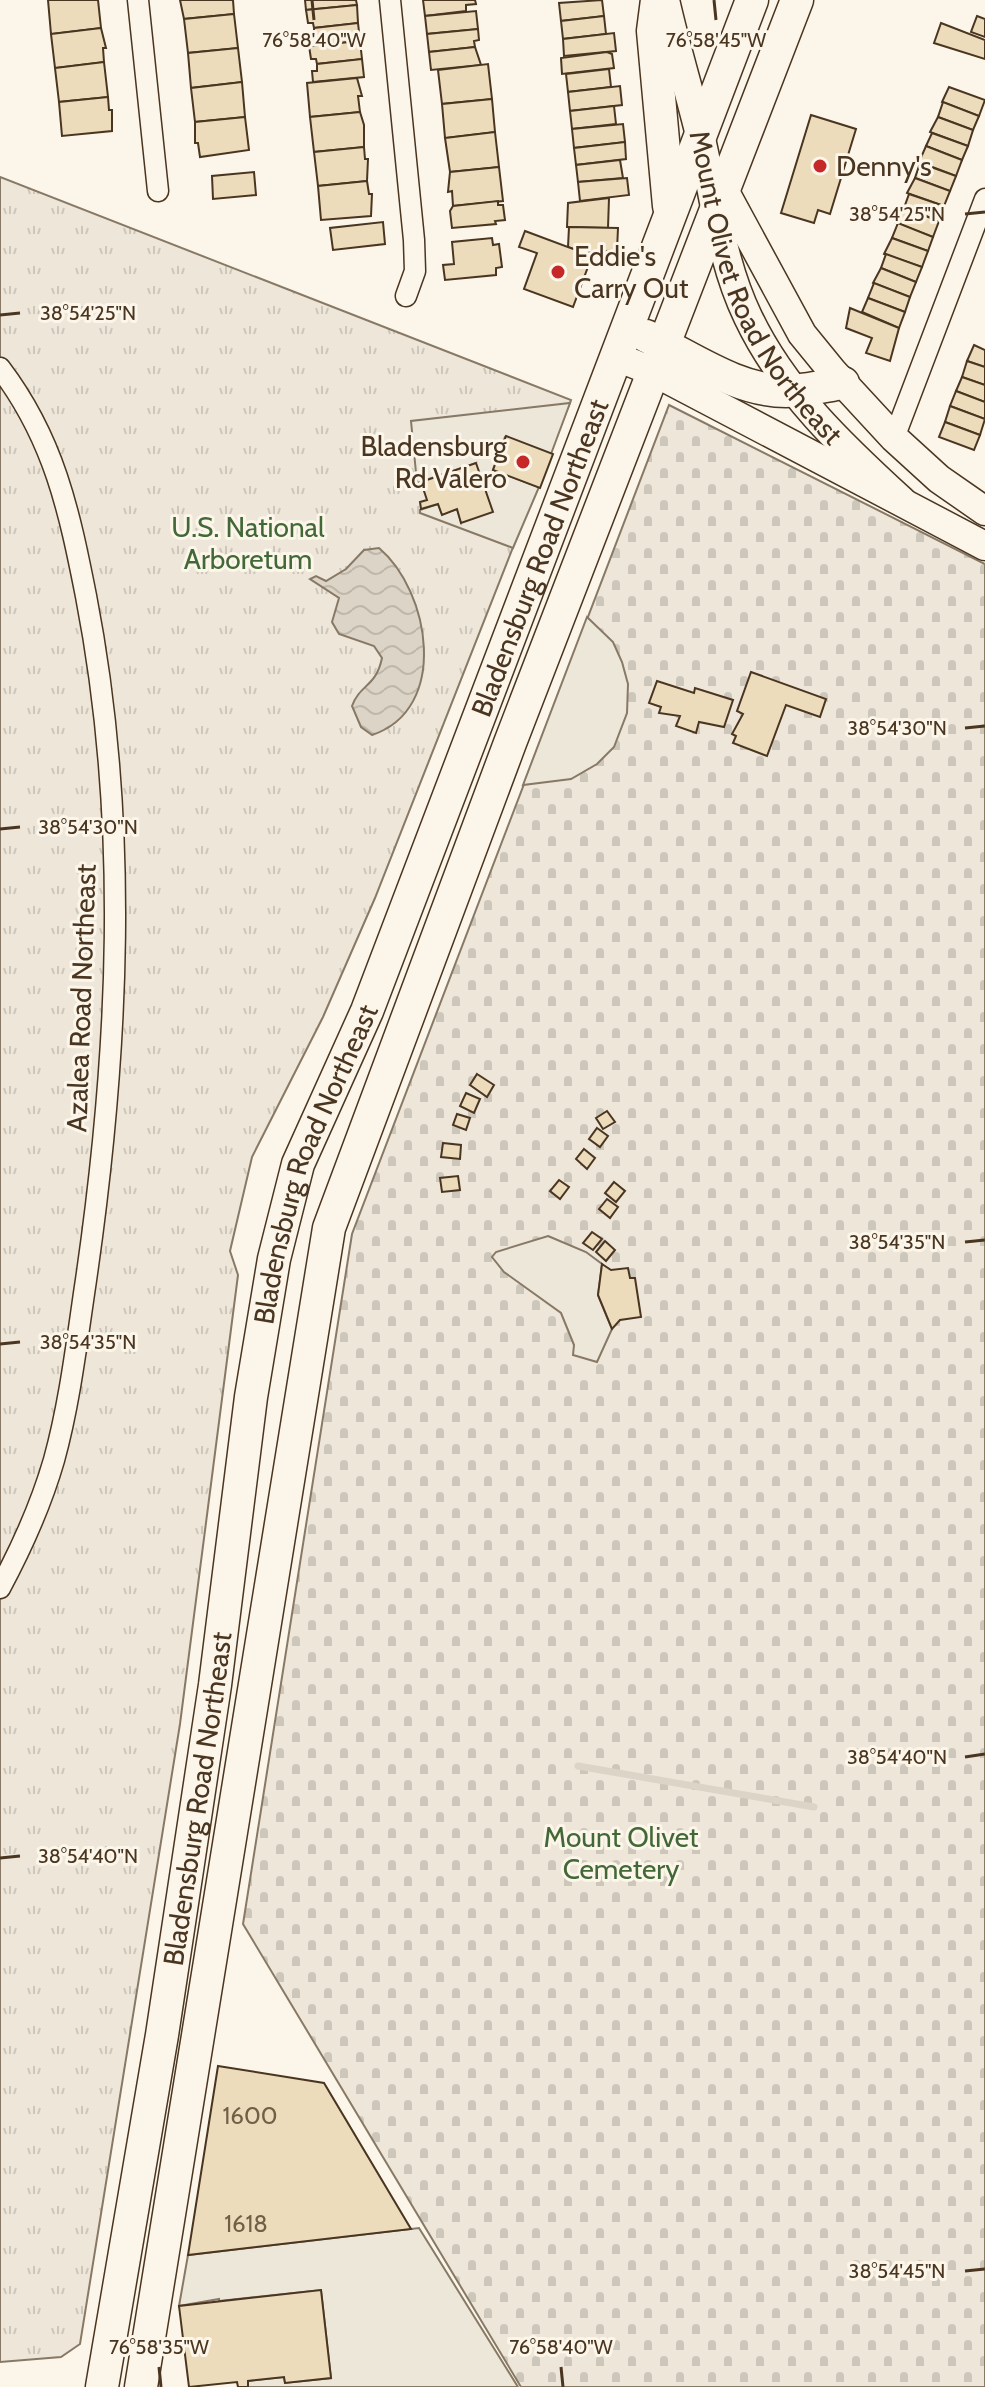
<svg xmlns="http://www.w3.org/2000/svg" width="985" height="2387" font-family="Cabin,sans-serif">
<defs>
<pattern id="cemetery-stones" width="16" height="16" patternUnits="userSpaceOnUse" patternTransform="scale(2)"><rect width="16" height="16" fill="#ede6d9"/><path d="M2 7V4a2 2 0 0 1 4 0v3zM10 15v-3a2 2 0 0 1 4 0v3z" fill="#cdc6ba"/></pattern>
<pattern id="park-tufts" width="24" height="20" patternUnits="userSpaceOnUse" patternTransform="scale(2)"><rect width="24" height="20" fill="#ede6d9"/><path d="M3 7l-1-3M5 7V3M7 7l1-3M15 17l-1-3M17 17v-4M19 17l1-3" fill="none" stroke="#cdc6ba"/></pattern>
<pattern id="water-waves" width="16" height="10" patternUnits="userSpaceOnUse" patternTransform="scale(2)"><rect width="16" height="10" fill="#dcd4c6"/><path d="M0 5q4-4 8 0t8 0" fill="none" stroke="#beb7aa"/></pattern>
</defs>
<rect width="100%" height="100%" fill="#fbf6e9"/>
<!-- cemetery -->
<polygon fill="url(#cemetery-stones)" stroke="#887966" stroke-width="2" points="669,405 985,564 985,2387 521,2387 243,1924 352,1234"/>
<!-- park -->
<polygon fill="url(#park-tufts)" stroke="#887966" stroke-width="2" points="0,177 571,400 375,898 323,1017 252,1157 230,1251 238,1275 180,1724 80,2344 61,2357 0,2362"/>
<!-- parking -->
<g fill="#ede7d9" stroke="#887966" stroke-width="2">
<polygon points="570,403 551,454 505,437 493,470 539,487 513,548 420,513 420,510 438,504 442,514 457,509 461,522 476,463 417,483 411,421"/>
<polygon points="587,617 613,642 622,662 628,684 627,713 614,747 597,764 571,779 523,785"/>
<polygon points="548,1236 586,1252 602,1264 598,1295 612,1329 597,1362 573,1355 574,1345 561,1313 504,1272 492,1257 496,1252"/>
<polygon points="419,2228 518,2387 248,2387 248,2381 284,2377 285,2383 331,2378 321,2290 219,2301 219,2299 179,2306 188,2255"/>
</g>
<!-- water -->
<path fill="url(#water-waves)" stroke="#887966" stroke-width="2" d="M379 548C430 591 450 709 372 735L361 727 352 706C360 684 376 687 382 658L374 646 339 634 332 622 339 598 310 579 316 576 326 581 346 569 364 550Z"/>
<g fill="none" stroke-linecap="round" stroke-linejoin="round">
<!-- stream -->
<polyline stroke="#dcd4c6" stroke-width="7" points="578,1766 814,1807"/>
</g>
<!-- building -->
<g fill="#ecdcbc" stroke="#4a3520" stroke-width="2">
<polygon points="48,0 98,0 101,28 51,34"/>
<polygon points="180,0 233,0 234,14 184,19"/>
<polygon points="305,0 356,0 357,5 306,10"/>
<polygon points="423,0 475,0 476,4 466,5 466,11 425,16"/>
<polygon points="602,0 604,16 561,21 559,3"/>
<polygon points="357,5 358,23 314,28 313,23 308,23 306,10"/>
<polygon points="476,11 478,29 427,34 425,16"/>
<polygon points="234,14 238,48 188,53 184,19"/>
<polygon points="604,16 606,34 563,39 561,21"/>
<polygon points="977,16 985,19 985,37 971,32"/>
<polygon points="358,23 360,41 309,46 308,35 314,35 314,28"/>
<polygon points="941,23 985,40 985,59 934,43"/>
<polygon points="101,28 106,48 103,48 104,62 55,68 51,34"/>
<polygon points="478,29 479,40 474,41 475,47 429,52 427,34"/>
<polygon points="614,33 616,51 564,56 563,39"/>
<polygon points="360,41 362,59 317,64 316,59 311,59 309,46"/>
<polygon points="475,47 481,65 431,70 429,52"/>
<polygon points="238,48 242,82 191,88 188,53"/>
<polygon points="607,52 612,54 614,68 562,74 561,58"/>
<polygon points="362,59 364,77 313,82 312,71 317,71 317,64"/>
<polygon points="104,62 108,97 59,102 55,68"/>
<polygon points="488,64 492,99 442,104 438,70"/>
<polygon points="609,69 611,87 568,92 566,74"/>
<polygon points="357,78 362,96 358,96 360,112 310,117 307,83"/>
<polygon points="242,82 245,117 195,122 191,88"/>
<polygon points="620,86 622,105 570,111 568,92"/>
<polygon points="949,87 985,100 979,116 942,102"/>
<polygon points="108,97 109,110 112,110 112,131 62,136 59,102"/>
<polygon points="492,99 495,132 445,138 442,104"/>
<polygon points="943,102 979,116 973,130 938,117"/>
<polygon points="614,106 616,124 572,129 570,111"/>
<polygon points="360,112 364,125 364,147 314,152 310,117"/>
<polygon points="811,115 856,129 830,214 818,210 814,223 781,213"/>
<polygon points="245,117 249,150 200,157 198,143 195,143 195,122"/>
<polygon points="938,117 973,130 968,146 930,132"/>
<polygon points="623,124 625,142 574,148 572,129"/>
<polygon points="495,132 499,167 450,172 445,138"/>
<polygon points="932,133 968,146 962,160 926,146"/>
<polygon points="625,142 626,159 576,165 574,148"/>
<polygon points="926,146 962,160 956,176 919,162"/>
<polygon points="364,147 365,159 368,159 367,181 318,186 314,152"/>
<polygon points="620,160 623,178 578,182 576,165"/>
<polygon points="920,163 956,176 950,191 915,178"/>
<polygon points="499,167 503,201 453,206 452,191 448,192 450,172"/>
<polygon points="254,172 256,195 213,199 212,176"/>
<polygon points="627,178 629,195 580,201 578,182"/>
<polygon points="915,178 950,191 944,206 907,193"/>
<polygon points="367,181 369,194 372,194 371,216 321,220 318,186"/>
<polygon points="909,194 944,206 939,221 904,208"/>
<polygon points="609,198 608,228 567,227 568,203"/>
<polygon points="498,201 498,205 503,205 505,220 495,221 496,224 452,228 450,211 453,206"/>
<polygon points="904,208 939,221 933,237 896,223"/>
<polygon points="383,222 385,244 333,250 330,228"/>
<polygon points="898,223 933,237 928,251 892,238"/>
<polygon points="569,227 618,228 617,250 585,253 568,247"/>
<polygon points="525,231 592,256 573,307 524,289 537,253 519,247"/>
<polygon points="492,238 493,245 499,244 502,267 496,268 496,275 445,280 443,265 454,264 452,242"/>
<polygon points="892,238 928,251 922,267 884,254"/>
<polygon points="886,254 922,267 916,282 881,268"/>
<polygon points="881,268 916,282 910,297 873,283"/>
<polygon points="874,283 910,297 905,312 868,298"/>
<polygon points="868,298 905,312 899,328 862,312"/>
<polygon points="850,308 899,328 890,361 866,353 872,338 846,328"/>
<polygon points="974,345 985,350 985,367 967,361"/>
<polygon points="967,361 985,367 985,385 962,377"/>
<polygon points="962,377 985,385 985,402 956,391"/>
<polygon points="956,391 985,402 985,419 950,406"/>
<polygon points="950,406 985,419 980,435 945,422"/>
<polygon points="945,422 980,435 974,450 939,437"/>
<polygon points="506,436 553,454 540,488 493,470"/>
<polygon points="476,463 493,512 461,523 457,509 442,515 438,504 421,509 420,502 427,500 421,482"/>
<polygon points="751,672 826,699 820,717 786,705 767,756 733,743 736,736 732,734 743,714 737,711"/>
<polygon points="657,681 694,693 695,688 733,700 724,727 699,722 696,733 676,726 680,716 659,713 661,707 649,703"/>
<polygon points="477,1074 494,1085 487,1097 470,1085"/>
<polygon points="466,1093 480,1099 474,1113 460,1106"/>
<polygon points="607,1111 615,1122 603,1129 596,1118"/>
<polygon points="457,1114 470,1118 466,1130 453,1125"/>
<polygon points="597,1128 608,1136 600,1147 589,1139"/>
<polygon points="443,1143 461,1145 460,1159 441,1157"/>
<polygon points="584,1149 595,1158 587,1169 576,1159"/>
<polygon points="458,1176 460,1190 442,1192 440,1178"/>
<polygon points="559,1180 569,1187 560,1199 550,1191"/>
<polygon points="614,1182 625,1191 616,1202 605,1193"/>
<polygon points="607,1199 618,1207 610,1218 599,1209"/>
<polygon points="592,1232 602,1239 593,1250 583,1243"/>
<polygon points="605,1241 615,1250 606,1261 596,1252"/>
<polygon points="602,1264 611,1270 628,1268 630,1278 635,1278 641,1317 620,1320 612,1329 598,1295"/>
<polygon points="218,2066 324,2083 411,2229 188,2255"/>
<polygon points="321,2290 331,2378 285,2383 284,2377 248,2381 248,2387 238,2387 237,2382 189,2387 179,2306"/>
</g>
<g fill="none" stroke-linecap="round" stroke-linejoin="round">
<!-- minor casing -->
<g stroke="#4a3520" stroke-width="23">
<g id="minor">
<polyline points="138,0 158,191"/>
<polyline points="390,0 414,240 415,271 406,296"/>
<path d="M0 368C54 439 69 510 86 596 130 823 119 1052 86 1280 77 1340 70 1402 54 1460 41 1505 22 1547 0 1588"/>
<polyline points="894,438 985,199"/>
</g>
</g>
<!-- secondary casing -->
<g stroke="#4a3520" stroke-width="31">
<g id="secondary">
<path id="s1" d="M665 0C675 45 689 90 700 135 715 196 720 259 748 317 783 391 843 447 902 501"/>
<polyline points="719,181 802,334 833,372 894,438 939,479 985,511"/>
<polyline points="617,357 654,372 985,546"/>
</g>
</g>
<!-- primary casing -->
<g stroke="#4a3520" stroke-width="35">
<g id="primary">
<polyline points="657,0 653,31 669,206"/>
<path d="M646 336C690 356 736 391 786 391 805 391 824 386 843 383"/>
<path id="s2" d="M102 2387 162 2035 215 1685 251 1397 274 1259 298 1164 367 1011 752 0"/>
<polyline points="141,2387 329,1228 510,743 797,0"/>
</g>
</g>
<!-- minor -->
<use href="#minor" stroke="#fbf6e9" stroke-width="20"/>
<!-- secondary -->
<use href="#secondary" stroke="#fbf6e9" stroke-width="28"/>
<!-- primary -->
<use href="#primary" stroke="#fbf6e9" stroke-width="32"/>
</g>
<!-- ticks -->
<path fill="none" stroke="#4a3520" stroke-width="3" d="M312 0 314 20M714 0 716 20M965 214 985 212M0 315 20 313M965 728 985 726M0 829 20 827M965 1242 985 1240M0 1344 20 1342M965 1757 985 1754M0 1858 20 1856M965 2271 985 2269M159 2367 161 2387M561 2367 563 2387"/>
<!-- markers -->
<g fill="#c62828" stroke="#fbf6e9" stroke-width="3">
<circle cx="820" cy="166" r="8"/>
<circle cx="558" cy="272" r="8"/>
<circle cx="523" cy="462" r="8"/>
</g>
<g text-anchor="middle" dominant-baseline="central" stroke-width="6" stroke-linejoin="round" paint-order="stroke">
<!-- number labels -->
<g font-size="24" fill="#725f47">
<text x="250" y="2115">1600</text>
<text x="246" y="2223">1618</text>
</g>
<!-- poi labels -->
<g font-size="28" fill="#4a3520" stroke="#fbf6e9" text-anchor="start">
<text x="836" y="166">Denny's</text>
<text x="574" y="256">Eddie's<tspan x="574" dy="32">Carry Out</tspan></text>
<text x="507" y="446" text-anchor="end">Bladensburg<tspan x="507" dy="32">Rd Valero</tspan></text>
</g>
<!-- street labels -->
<g font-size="28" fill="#4a3520" stroke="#fbf6e9">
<text stroke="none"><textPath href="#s1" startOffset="308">Mount Olivet Road Northeast</textPath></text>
<text stroke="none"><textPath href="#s2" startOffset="1892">Bladensburg Road Northeast</textPath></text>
<text transform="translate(81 998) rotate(-88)">Azalea Road Northeast</text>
<text stroke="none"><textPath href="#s2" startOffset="1244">Bladensburg Road Northeast</textPath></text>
<text stroke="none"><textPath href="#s2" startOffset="596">Bladensburg Road Northeast</textPath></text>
</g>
<!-- park labels -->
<g font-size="28" fill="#436837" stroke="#fbf6e9">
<text x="248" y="527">U.S. National<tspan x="248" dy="32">Arboretum</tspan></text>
<text x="621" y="1837">Mount Olivet<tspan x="621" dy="32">Cemetery</tspan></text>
</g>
</g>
<g font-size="20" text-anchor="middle" fill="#4a3520" stroke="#fbf6e9" stroke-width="6" stroke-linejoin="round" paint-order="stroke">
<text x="314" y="47">76°58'40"W</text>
<text x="716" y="47">76°58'45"W</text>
<text x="897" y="221">38°54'25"N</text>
<text x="88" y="320">38°54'25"N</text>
<text x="897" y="735">38°54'30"N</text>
<text x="88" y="834">38°54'30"N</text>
<text x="897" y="1249">38°54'35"N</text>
<text x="88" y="1349">38°54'35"N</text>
<text x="897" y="1764">38°54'40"N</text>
<text x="88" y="1863">38°54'40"N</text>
<text x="897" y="2278">38°54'45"N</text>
<text x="159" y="2354">76°58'35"W</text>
<text x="561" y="2354">76°58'40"W</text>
</g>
</svg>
